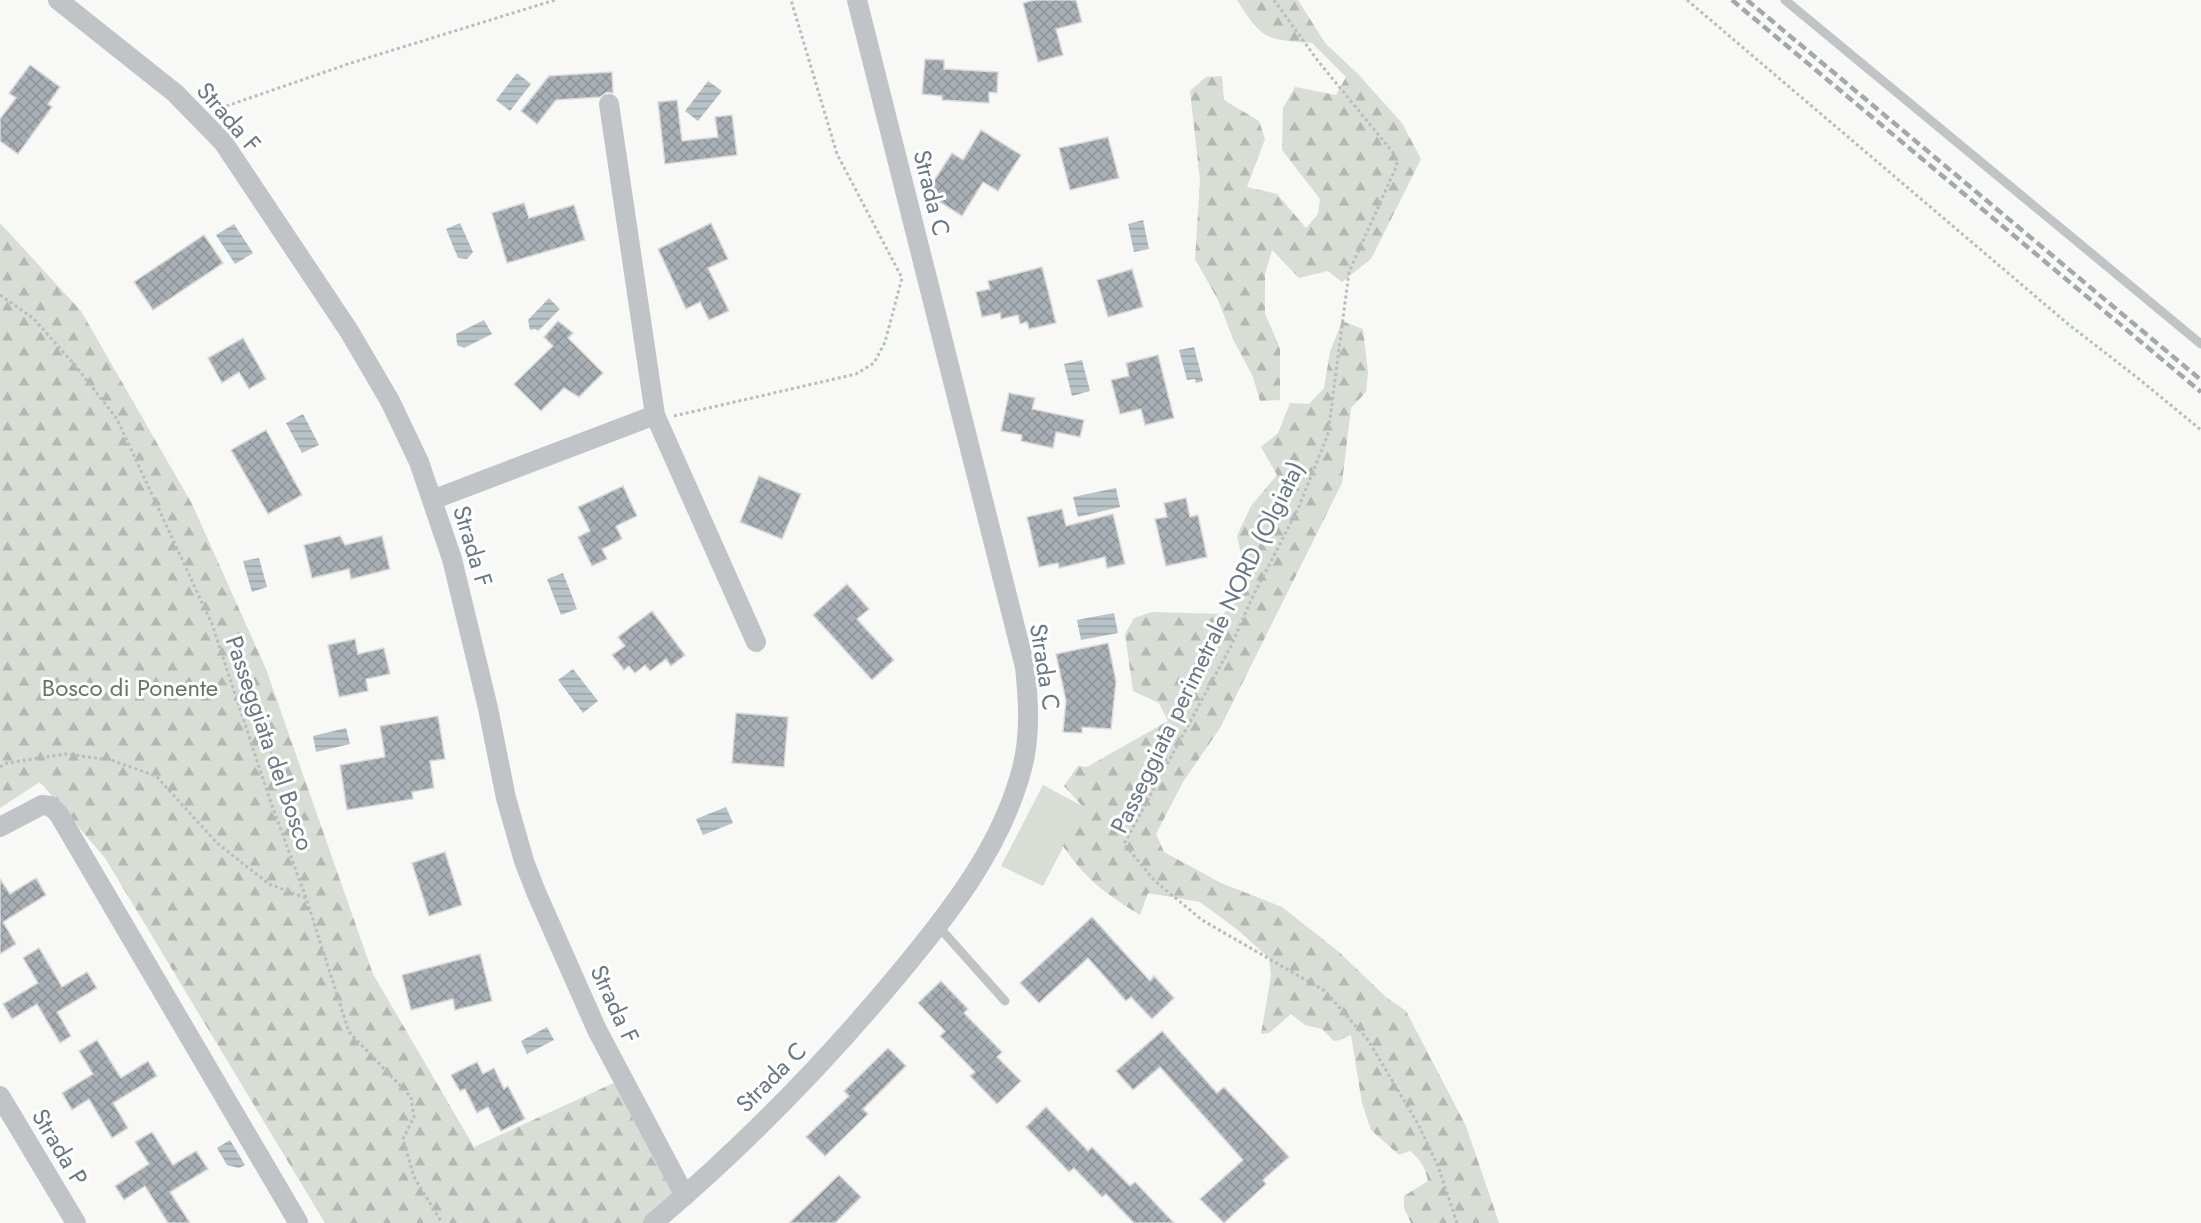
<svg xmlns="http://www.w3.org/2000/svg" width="2201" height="1223" font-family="Jost,sans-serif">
<defs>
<pattern id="forest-firs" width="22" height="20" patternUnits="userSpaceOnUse" patternTransform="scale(1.5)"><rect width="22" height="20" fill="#d8ddd6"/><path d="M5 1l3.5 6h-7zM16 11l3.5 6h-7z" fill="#b3b8b3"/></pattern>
<pattern id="water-rules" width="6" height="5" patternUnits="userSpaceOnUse" patternTransform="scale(1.5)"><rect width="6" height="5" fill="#b8c3c7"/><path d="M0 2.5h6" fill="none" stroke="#9aa3a7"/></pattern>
<pattern id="building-cross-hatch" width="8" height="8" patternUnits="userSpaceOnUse" patternTransform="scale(1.5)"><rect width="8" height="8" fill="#a8afb5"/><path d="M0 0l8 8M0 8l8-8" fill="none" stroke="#8d9399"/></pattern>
</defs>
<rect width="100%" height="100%" fill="#f8f8f6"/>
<!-- grass -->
<polygon fill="#d8ddd6" points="1043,785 1084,807 1043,886 1001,866"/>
<!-- forest -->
<g fill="url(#forest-firs)">
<path d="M1237 0H1298L1325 43 1358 74 1402 123 1421 159 1371 259 1342 282 1328 271 1299 278 1272 250 1265 274V314L1280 348V400L1260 401 1253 377 1233 339 1218 300 1195 259 1200 181 1190 91 1206 77 1222 76 1224 100 1259 121 1265 139 1247 187 1277 194 1306 228 1318 214 1320 199 1282 150 1283 108 1295 87 1336 95 1346 77 1312 43C1267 40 1262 40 1237 0Z"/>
<polygon points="0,223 81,311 192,504 266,669 373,974 474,1147 620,1080 685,1196 653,1223 325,1223 105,858 40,782 0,808"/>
<path d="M1342 321 1363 329 1368 373 1366 392 1351 408 1342 483 1220 728 1183 782 1156 834 1164 852 1221 883 1282 907 1339 952 1386 997 1406 1011 1466 1126 1499 1223H1411L1404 1208V1196L1428 1181C1425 1167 1421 1160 1410 1151L1399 1155 1371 1130 1362 1103 1351 1035 1340 1040 1334 1041 1322 1029 1305 1025 1291 1014 1269 1033 1261 1034 1271 976 1269 958 1239 931 1200 902 1148 893 1140 915C1107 895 1084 878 1063 846L1083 807 1064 786 1078 766 1087 767 1168 721 1159 703 1133 691 1125 634 1134 618 1152 612 1223 614 1241 597 1245 571 1237 536 1251 506 1277 475 1261 447 1278 433 1290 403 1309 404 1324 388 1330 352Z"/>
</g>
<!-- water -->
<g fill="url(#water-rules)">
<polygon points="517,73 531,84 510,111 496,100"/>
<polygon points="708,81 722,91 698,121 685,111"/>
<polygon points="1143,220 1149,249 1134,252 1128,224"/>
<polygon points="460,223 473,252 467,259 458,258 446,229"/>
<polygon points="234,224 253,253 235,264 216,235"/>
<polygon points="549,298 560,309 538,331 535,329 530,330 528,320"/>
<polygon points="484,320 492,334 464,348 457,345 456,334"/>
<polygon points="1194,347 1203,381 1196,383 1195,379 1187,380 1179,350"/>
<polygon points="1082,360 1090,391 1072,396 1064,364"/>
<polygon points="303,414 319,445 302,453 286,423"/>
<polygon points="1116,488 1120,507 1078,517 1073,497"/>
<polygon points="259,558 267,587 252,592 243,561"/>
<polygon points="563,573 577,609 561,615 547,579"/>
<polygon points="1114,613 1118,633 1081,640 1077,620"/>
<polygon points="573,669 598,701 583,713 558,680"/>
<polygon points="346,728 350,744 316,752 313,736"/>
<polygon points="726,807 733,823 703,835 696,819"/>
<polygon points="547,1027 554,1040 527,1054 521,1041"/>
<polygon points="230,1140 245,1165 239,1168 227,1165 217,1148"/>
</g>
<!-- building -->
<g fill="url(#building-cross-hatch)" stroke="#dadad8" stroke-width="1.5">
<polygon points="1035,0 1076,0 1082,22 1056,29 1063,55 1038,62 1023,3"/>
<polygon points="925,59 944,60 944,69 998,72 997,93 989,92 989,103 942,100 942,96 922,94"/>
<polygon points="30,65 60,87 48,104 52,107 18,154 0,141 0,119 16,98 9,93"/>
<polygon points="612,72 613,93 607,92 600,97 556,100 537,124 521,111 549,76"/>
<polygon points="677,100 682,141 718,137 715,117 732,115 737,155 665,164 658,102"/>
<polygon points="981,130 1021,155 998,191 983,182 962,216 926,193 952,153 963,160"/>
<polygon points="1108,137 1119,178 1070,190 1059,148"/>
<polygon points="524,203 529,218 574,205 585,240 507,263 492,213"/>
<polygon points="711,223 728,259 708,268 729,311 709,320 700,302 686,309 658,249"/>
<polygon points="204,235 223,263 153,310 134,282"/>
<polygon points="1042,267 1056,323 1029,329 1027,322 1020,324 1018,315 1001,319 1000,313 982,317 976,292 990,289 988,281"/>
<polygon points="1132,269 1143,307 1108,317 1097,280"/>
<polygon points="558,321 573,333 568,338 603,373 579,397 564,388 541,411 514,384 553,346 544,337"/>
<polygon points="243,338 266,379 249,389 239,372 222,383 208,358"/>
<polygon points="1158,355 1174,418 1145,425 1141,409 1120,414 1111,380 1129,376 1126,363"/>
<polygon points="1009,393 1035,398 1032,409 1084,420 1080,437 1056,432 1053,448 1021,441 1022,435 1001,431"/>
<polygon points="266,430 302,495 268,514 231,450"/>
<polygon points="759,476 801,494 782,539 740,522"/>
<polygon points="623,486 637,516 616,526 622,539 602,549 607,559 592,566 578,537 590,531 578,507"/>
<polygon points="1186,498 1190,517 1198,515 1207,557 1166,566 1155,519 1167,517 1164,503"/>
<polygon points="1062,509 1066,526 1113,514 1125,564 1107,568 1105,557 1059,568 1058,563 1039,567 1027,517"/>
<polygon points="340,536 345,545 382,536 390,569 351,579 349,569 312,578 304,545"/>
<polygon points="847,584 869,609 857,619 894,660 872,680 813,615"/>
<polygon points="652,611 685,655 671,666 666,659 650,671 645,665 635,673 629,666 624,670 612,655 625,646 618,637"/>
<polygon points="355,639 358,654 384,648 390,674 366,679 368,691 339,697 328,645"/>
<polygon points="1108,643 1116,681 1111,729 1082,727 1082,733 1063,732 1066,701 1056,654"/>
<polygon points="736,713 788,717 784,767 732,763"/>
<polygon points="438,716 445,759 430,761 434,788 412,792 413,799 347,810 340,765 385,757 380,726"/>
<polygon points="445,852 462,905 429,916 412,863"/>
<polygon points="36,878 46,895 3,922 16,944 0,954 0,879 10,894"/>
<polygon points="1092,917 1150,981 1154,976 1174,998 1152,1019 1131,997 1126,1001 1088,958 1039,1003 1020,983"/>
<polygon points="39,948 62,987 87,972 97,988 57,1012 71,1036 60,1043 37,1004 12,1019 3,1004 38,983 23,958"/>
<polygon points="480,954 492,1001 455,1010 453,999 411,1010 402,975"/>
<polygon points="941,981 968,1009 964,1013 1002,1052 997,1057 1021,1081 997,1104 970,1076 975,1072 940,1036 945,1031 918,1003"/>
<polygon points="1162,1031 1217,1093 1224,1087 1289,1157 1263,1180 1266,1184 1224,1223 1200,1199 1243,1160 1160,1067 1133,1090 1116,1071"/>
<polygon points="97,1040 121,1078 148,1061 157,1076 113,1103 128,1128 112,1138 89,1099 72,1110 62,1093 93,1074 79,1051"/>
<polygon points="888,1048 906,1066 863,1109 868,1114 825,1156 806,1137 849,1096 844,1091"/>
<polygon points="477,1062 483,1074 494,1068 504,1089 508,1086 525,1119 501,1131 488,1107 477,1113 465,1089 460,1091 451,1075"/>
<polygon points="1046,1107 1088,1151 1092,1147 1130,1186 1135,1182 1174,1223 1134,1223 1106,1194 1102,1197 1074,1168 1069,1172 1026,1127"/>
<polygon points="152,1132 173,1165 196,1151 208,1169 170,1192 190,1223 168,1223 145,1186 124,1200 115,1186 149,1164 135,1142"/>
<polygon points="839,1175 861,1197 835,1223 789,1223"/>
</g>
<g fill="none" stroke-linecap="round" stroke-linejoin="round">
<!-- path -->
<g stroke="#babdbf" stroke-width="3" stroke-dasharray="3 3" stroke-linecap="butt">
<polyline points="1274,0 1318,61 1395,155 1397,165 1349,272 1328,434 1298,509 1251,600 1232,644 1124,844 1155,881 1202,920 1325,991 1368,1040 1418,1124 1438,1166 1457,1223"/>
<polyline points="1687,0 2068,324 2139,379 2201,430"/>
<polyline points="215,110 351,63 555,0"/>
<polyline points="0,295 33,318 74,364 117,419 212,624 269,797 306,898 349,1032 411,1097 414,1117 403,1139 414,1177 442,1223"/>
<polyline points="674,416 856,374 874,363 885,342 902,278 837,154 791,0"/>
<polyline points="0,767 7,763 66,754 111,760 156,776 217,843 269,884 306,898"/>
</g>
<!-- service -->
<g stroke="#c0c4c7" stroke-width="9">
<polyline points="1785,0 2201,344"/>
<polyline points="938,926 1005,1001"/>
</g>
<!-- minor -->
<g stroke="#c0c4c7" stroke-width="20">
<polyline points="58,0 175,93 223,142 349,331 390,401 419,462 452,559 488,708 506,798 524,861 536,892 597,1030 685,1196"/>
<polyline points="609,104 655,415 756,642"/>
<polyline points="432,500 655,415"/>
<polyline points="0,827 42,805 50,806 58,813 298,1222"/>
<polyline points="0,1096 76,1223"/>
<path d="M653 1223C742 1148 824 1064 898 975 947 916 997 853 1019 779 1031 742 1029 705 1025 667L857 0"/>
</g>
<!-- rail -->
<g stroke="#a2a8ad" stroke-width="4.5" stroke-dasharray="9 4.5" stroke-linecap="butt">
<polyline points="1732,0 2201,392"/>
<polyline points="1747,0 2201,380"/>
</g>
</g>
<g text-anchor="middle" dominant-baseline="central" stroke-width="6" stroke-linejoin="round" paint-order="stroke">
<!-- street labels -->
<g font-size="24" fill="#6a7885" stroke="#fff">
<text transform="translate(229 117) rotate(49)">Strada F</text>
<text transform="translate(932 193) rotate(76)">Strada C</text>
<text transform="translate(473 546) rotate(73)">Strada F</text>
<text transform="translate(1207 647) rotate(-64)">Passeggiata perimetrale NORD (Olgiata)</text>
<text transform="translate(1045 667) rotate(81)">Strada C</text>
<text transform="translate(270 743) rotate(71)">Passeggiata del Bosco</text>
<text transform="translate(615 1004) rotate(65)">Strada F</text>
<text transform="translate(771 1077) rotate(-45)">Strada C</text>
<text transform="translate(60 1147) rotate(59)">Strada P</text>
</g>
<!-- park labels -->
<g font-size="24" fill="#667864" stroke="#fff">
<text x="130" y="687">Bosco di Ponente</text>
</g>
</g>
</svg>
